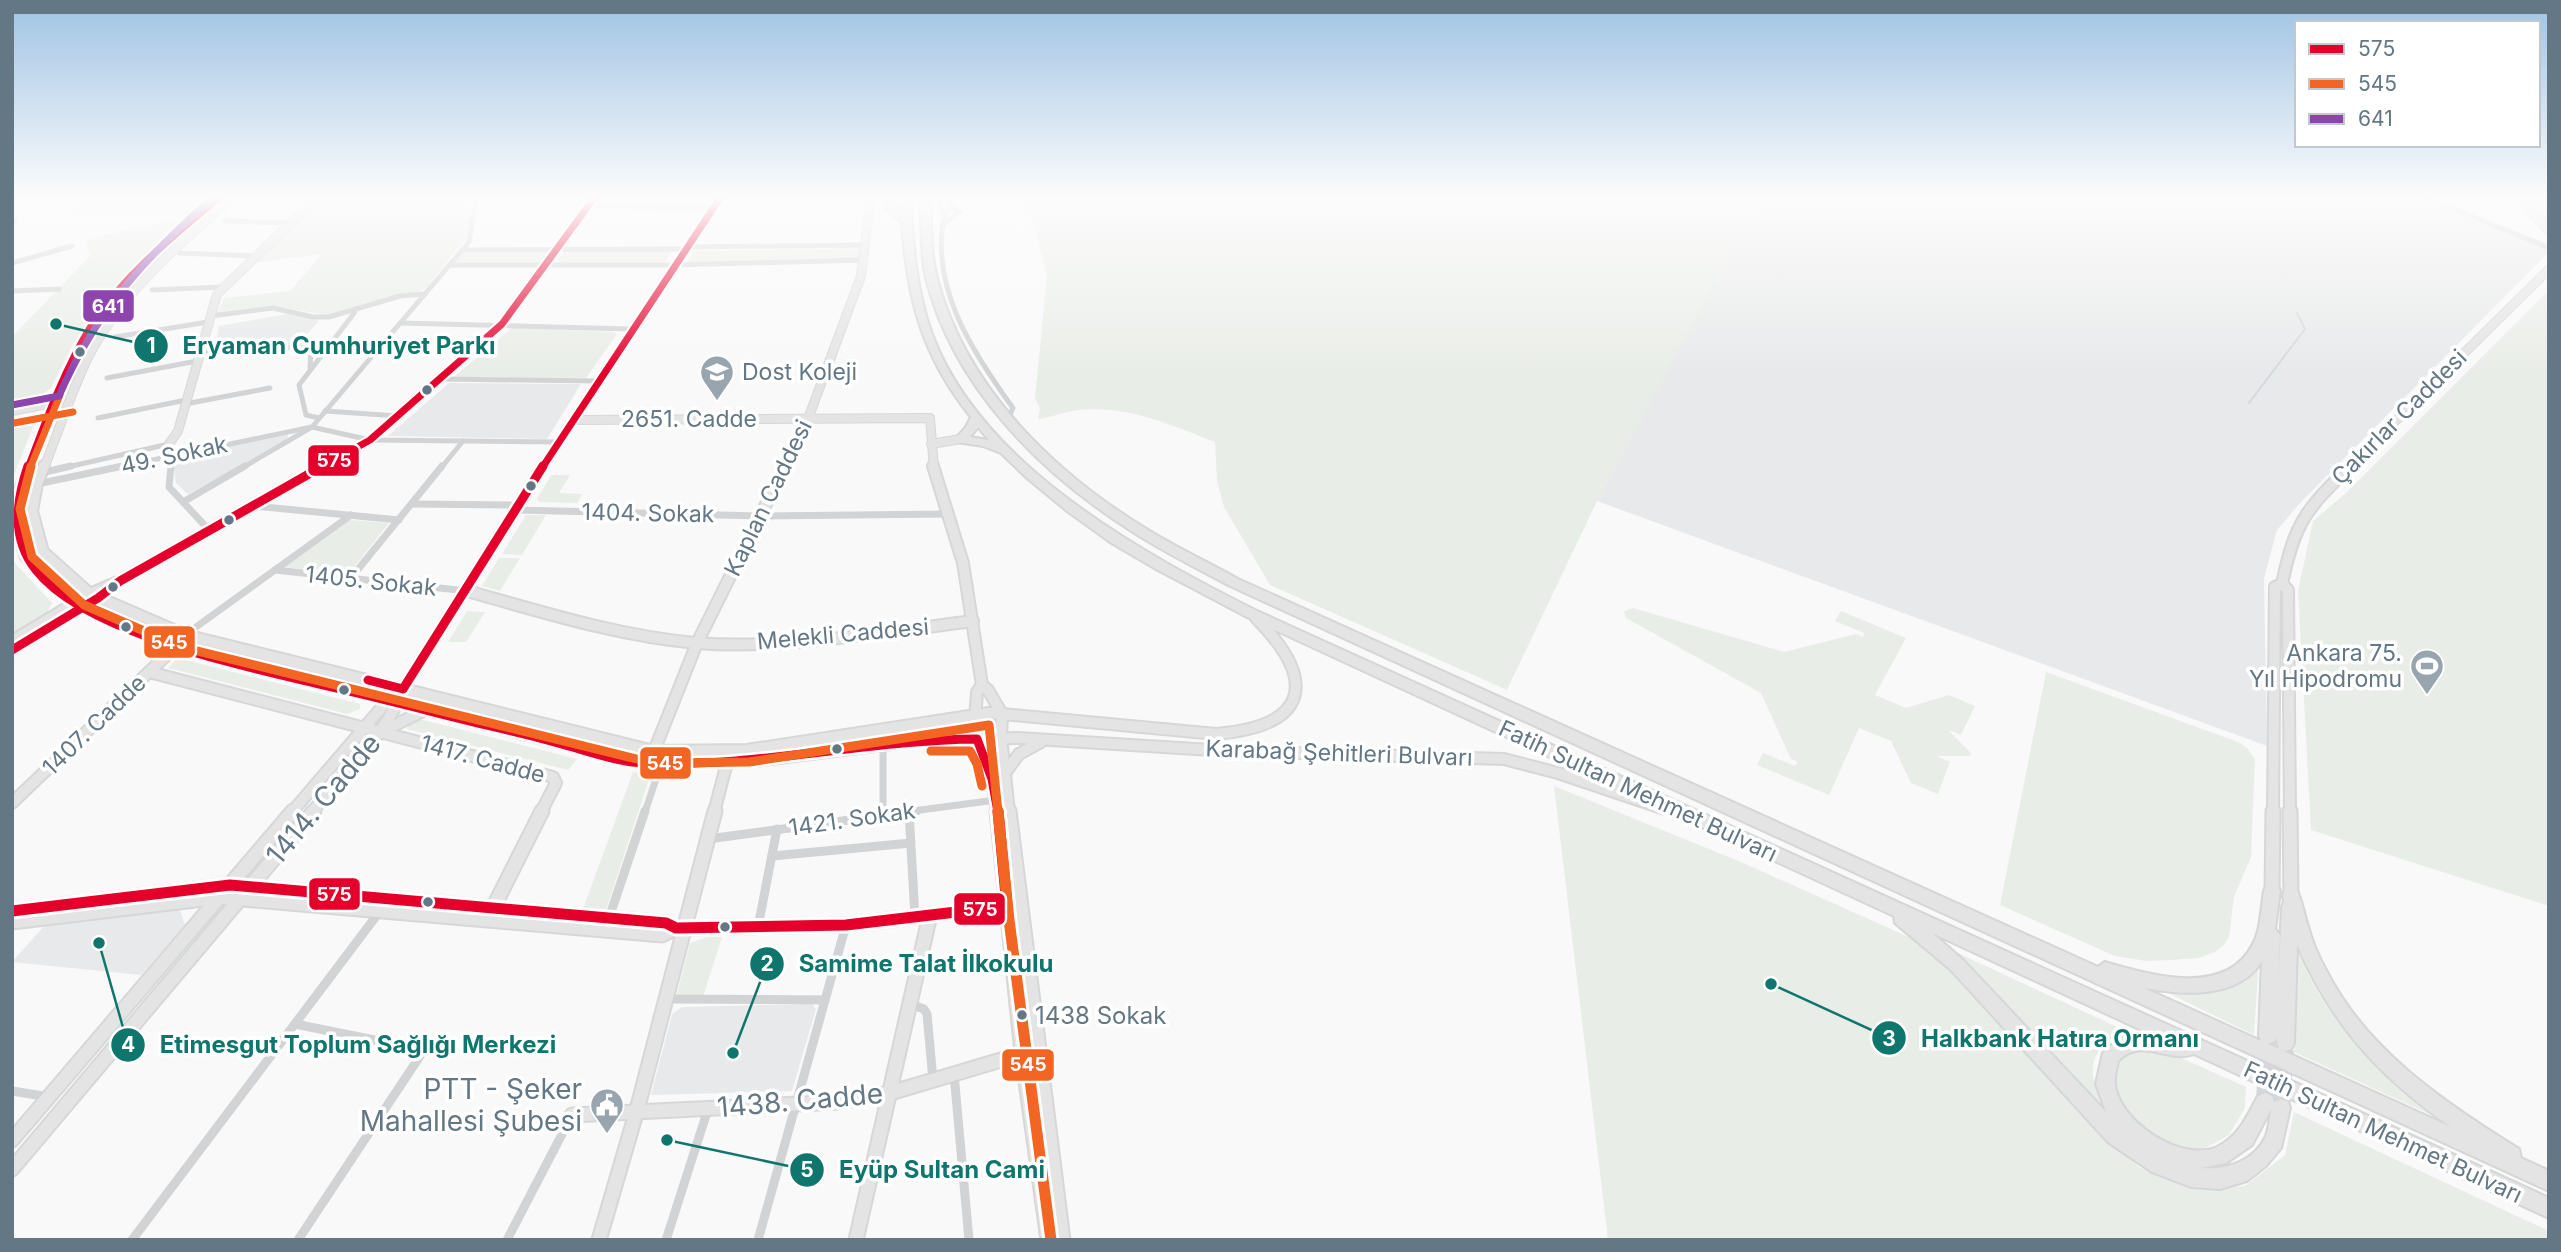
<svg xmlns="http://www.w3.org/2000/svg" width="2561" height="1252" font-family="Inter,sans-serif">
<rect width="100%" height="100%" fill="#f9f9f9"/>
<!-- built -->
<g fill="#e8e9ea">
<polygon points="1759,198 2431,198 2549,244 2549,252 2301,502 2277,530 2264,578 2267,746 1597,501"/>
<polygon points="287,314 319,321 296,346 215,347 219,326"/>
<polygon points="449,383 581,384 547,439 388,436"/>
<polygon points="288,433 288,439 253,460 188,494 176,483 174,469 178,456"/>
<polygon points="179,908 185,925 141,975 12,962 45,925"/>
<polygon points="812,1004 816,1009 792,1091 651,1095 672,1014 682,1007"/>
</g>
<!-- green -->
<g fill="#e9ede7">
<polygon points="82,198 210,198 191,214 64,211"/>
<polygon points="324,198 472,198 469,205 469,234 427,287 418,292 350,311 327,315 273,306 218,312 224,298 290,291 322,254 253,263"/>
<path d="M1022 198H1760L1597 501 1507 690 1270 585 1224 507 1217 481 1215 442C1171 425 1128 405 1079 410 1065 411 1051 418 1038 419L1040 408 1035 398 1047 276 1032 216 1025 217Z"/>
<polygon points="710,199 704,205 603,205 598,202"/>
<polygon points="185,219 134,265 95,312 73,344 51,388 35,400 12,406 12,337 91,255 85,241 131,228"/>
<polygon points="861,248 859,258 687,262 694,251"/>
<polygon points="565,251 673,251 664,263 556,263"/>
<polygon points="548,252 539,264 454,264 463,253"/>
<polygon points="2549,290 2549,906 2311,830 2298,591 2313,521 2346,493"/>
<polygon points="513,327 613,332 617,334 586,378 454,377"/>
<polygon points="31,419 35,422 12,480 12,421"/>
<polygon points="551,475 570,475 559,493 582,494 577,503 540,502 537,499"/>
<polygon points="526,515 546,515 522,555 502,554"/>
<polygon points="349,520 389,523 348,575 284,567"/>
<polygon points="499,558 520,558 500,591 482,586"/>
<polygon points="12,560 52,603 45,617 12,637"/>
<polygon points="1633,608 1784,652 1856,634 1863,637 1864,633 1835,621 1841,611 1906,638 1875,695 1906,708 1949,695 1975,706 1961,735 1948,730 1971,753 1970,756 1937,756 1950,762 1938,794 1911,783 1891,741 1859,728 1829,795 1757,765 1763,753 1795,766 1798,762 1791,759 1761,693 1626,618 1624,611"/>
<polygon points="467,611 485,612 466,642 448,642"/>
<polygon points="178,658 360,704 360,709 347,714 168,668"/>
<polygon points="2046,672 2238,742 2247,748 2255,759 2251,857 2234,897 2229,937 2224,945 2215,952 2198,958 2171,960 2146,961 2115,956 2000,905"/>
<polygon points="416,720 423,720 577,759 568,770 407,729 408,724"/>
<polygon points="633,772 651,773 606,910 583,909"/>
<polygon points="1554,786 1741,862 1929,946 2095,1126 2140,1168 2202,1190 2245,1186 2285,1155 2294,1112 2549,1231 2549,1240 1608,1240"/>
<polygon points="707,937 722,937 703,997 680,997 677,994 690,943"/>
<path d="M1945 947 2132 1034C2124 1037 2116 1037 2110 1041 2080 1059 2096 1093 2107 1117Z"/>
<path d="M2297 950C2330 1027 2374 1067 2438 1118L2294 1052Z"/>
<polygon points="2259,957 2254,1035 2158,988 2190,990"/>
<polygon points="2137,1049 2168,1052 2246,1087 2245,1108 2229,1135 2200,1151 2175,1149 2145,1135 2115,1096 2114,1061"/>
</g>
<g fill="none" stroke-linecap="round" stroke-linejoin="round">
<!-- stream -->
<polyline stroke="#d1dadd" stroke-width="2" points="2249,403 2305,329 2297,313"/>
<!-- highway-tunnel -->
<g stroke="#d4d8dc" stroke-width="18" stroke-dasharray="18 9" stroke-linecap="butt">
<polyline points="2265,1102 2268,1044"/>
<polyline points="2281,1108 2285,1050"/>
</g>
<!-- secondary-far2 casing -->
<g stroke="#d6d7d8" stroke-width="10">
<g id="secondary-far2">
<polyline points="2518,198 2549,231"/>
<polyline points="2530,198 2549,216"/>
<polyline points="2547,198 2549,200"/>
<polyline points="12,411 58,402"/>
<polyline points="574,420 930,418 934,468"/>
<polyline points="169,444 178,431 217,294 317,198"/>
<polyline points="931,444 961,439"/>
<path d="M29 468C52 410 72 344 113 296 144 260 183 230 219 198"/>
<path d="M44 468C59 431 74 382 93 348 128 288 180 243 232 198"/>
<polyline points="320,468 370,440 502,324 594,198"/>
<polyline points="542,468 720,198"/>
<polyline points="784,468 808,419 861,276 871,198"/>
<polyline points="2348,468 2548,270"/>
</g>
</g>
<!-- secondary-far1 casing -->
<g stroke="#d6d7d8" stroke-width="14">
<g id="secondary-far1">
<polyline points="29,466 20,490 17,514 19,535 26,557 74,604 175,647 639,763 747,762 940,738 977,739 989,760 997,812"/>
<polyline points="44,466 37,484 32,511 43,552 90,594 185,635 654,751 747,750 989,713 1002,714 1001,737 1009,812"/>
<polyline points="933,466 963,563 982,685"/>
<path d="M2282 584C2295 521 2306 510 2350 466"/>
<path d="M467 591C542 612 618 636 696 643 785 650 884 632 973 621"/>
<path d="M1256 618C1319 682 1308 726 1216 734L1002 714 988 690 982 685 977 692 974 735 977 739 1018 738 1228 751 1504 759 1558 773 1665 809"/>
<polyline points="12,641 90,594 120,581 323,466"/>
<polyline points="12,650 101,595"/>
<polyline points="149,672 553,777 556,783 541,812"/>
<polyline points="383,731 425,710"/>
<polyline points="654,751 697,643 785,466"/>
<polyline points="1005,773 1019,754 1041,742"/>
<polyline points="12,803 175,647"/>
<polyline points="292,812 388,700 403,689 543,466"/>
<polyline points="312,812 380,732 401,698"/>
<polyline points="714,812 727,763"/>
<polyline points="2273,812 2275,587 2282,584 2288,590 2290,812"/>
</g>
</g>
<!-- secondary casing -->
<g stroke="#d6d7d8" stroke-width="17">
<g id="secondary">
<polyline points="997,811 1022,1053 1048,1240"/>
<polyline points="1009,811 1063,1240"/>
<polyline points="2290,811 2291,895"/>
<polyline points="2272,891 2273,811"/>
<polyline points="493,908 542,811"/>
<polyline points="12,911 230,885 666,923 676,928"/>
<polyline points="12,922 220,897 662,935 676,928 846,925 1007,906"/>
<polyline points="572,1115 840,1102 890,1093 1038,1049"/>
<polyline points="12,1140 293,811"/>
<polyline points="12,1169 314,811"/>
<polyline points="599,1240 637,1110 715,811"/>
<polyline points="856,1240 930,915"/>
</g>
</g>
<!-- highway casing -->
<g stroke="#d4d6d7" stroke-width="4">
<g id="highway">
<path d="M884 198H894V206L901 212 900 198H910C913 243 916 290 932 334 980 464 1139 552 1257 611L2549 1198V1218L2194 1054C2169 1064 2141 1036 2118 1061 2117 1068 2114 1076 2115 1083 2117 1121 2184 1165 2219 1146 2240 1134 2247 1116 2258 1096L2265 1093 2272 1096 2274 1102 2281 1099 2288 1102 2290 1108 2281 1148 2266 1166 2247 1181 2220 1189 2191 1187 2152 1172 2108 1142 1951 970 1895 923 1894 916 1247 617 1156 569 1110 542 1067 511 1027 478 1001 453 983 446 957 442 955 439 966 427 971 417C922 356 907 299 902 222L886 209ZM978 427 989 440 970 437ZM1932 933 2150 1034 2131 1035 2118 1039 2103 1053 2096 1084 2106 1112 1963 960ZM2271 1109C2270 1117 2269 1128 2266 1136 2254 1162 2226 1170 2201 1168L2226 1163 2252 1145Z"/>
<path d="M920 198H930C932 224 930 252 937 278 965 387 1054 473 1148 530 1177 548 1208 562 1238 579L2098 967 2105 962C2150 975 2226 998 2253 944 2261 929 2261 908 2264 891L2266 886 2272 884 2278 886 2280 891 2275 929 2280 935 2278 986 2282 907 2284 902 2283 895 2285 890 2291 888 2297 890C2302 901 2304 914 2308 926 2312 941 2318 956 2326 970 2366 1050 2445 1103 2519 1149L2521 1158 2549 1171V1191L1228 585C1195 567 1162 551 1130 530 1039 472 953 386 926 278 920 252 922 224 920 198ZM2297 945C2332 1025 2379 1077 2451 1127L2279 1049 2285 1051 2291 1049 2294 1043ZM2262 961 2259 1036 2261 1041 2144 988C2182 995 2238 1000 2262 961ZM2276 1038 2279 1049 2268 1044 2274 1042Z"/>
</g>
</g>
<!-- street-far2 -->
<g stroke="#d2d3d4" stroke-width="5">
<polyline points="939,198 943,213"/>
<polyline points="947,198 952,208"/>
<polyline points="2427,198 2549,248"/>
<polyline points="588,206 713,207"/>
<path d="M945 214C928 285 973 353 1013 408L1008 419"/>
<polyline points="224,221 291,223"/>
<polyline points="12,222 15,221"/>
<polyline points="941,226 960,211 952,208 944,211"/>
<polyline points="685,247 865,245"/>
<polyline points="462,250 684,249"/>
<polyline points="179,253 255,256"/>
<polyline points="12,263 72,246"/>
<polyline points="450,265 673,265 863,260"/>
<polyline points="152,290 222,287"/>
<polyline points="12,291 59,289"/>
<polyline points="210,316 273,308 313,317 329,317 400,296 425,294"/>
<polyline points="401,323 631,329"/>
<polyline points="115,337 208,322"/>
<polyline points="200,353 241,348 311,347 310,368"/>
<polyline points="107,378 197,361"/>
<polyline points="440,379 597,381"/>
<polyline points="185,404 270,388"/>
<polyline points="325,411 398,416"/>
<polyline points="98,418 186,400"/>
<polyline points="319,418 306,415 299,385 355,312"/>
<polyline points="63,468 169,444 172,455 171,468"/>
<polyline points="114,468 312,427 370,440 560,442"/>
<polyline points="242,468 312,427 469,242 476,198"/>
<polyline points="441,468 463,441"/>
</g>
<!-- street-far1 -->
<g stroke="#d2d3d4" stroke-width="7">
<polyline points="171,466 169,487 209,530"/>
<polyline points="41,473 71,466"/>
<polyline points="37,484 123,466"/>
<polyline points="183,502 245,466"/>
<polyline points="412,504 520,505"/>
<polyline points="254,506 399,520"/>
<polyline points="517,510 760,516 946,514"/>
<polyline points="275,570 467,591"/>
<polyline points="351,578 442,466"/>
<polyline points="185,635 351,515"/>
<polyline points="883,745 883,812"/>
<polyline points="645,812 661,764"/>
<polyline points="905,812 996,800"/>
</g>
<!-- street -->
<g stroke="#d2d3d4" stroke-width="9">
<polyline points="883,811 883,815"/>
<polyline points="909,812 915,917"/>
<polyline points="708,839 917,811"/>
<polyline points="772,856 911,843"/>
<polyline points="609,918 645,811"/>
<polyline points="758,927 777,829"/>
<polyline points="666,999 825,1000"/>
<polyline points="910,1004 924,1009 927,1014 933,1080"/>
<polyline points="295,1024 424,1050 298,1240"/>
<polyline points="954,1074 969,1240"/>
<polyline points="12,1091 49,1097"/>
<polyline points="132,1240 380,911"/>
<polyline points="507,1240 572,1115"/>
<polyline points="666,1240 708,1109"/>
<polyline points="758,1240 846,925"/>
</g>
<!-- secondary-far2 -->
<use href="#secondary-far2" stroke="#e4e4e5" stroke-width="8"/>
<!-- secondary-far1 -->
<use href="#secondary-far1" stroke="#e4e4e5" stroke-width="10"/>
<!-- secondary -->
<use href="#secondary" stroke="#e4e4e5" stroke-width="13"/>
<!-- highway -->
<use href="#highway" fill="#e4e4e5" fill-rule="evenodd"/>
<!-- bus-1-far2 casing -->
<g stroke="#fff" stroke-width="11">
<g id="bus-1-far2">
<path d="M28 468C46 420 64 370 91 326 124 275 173 236 219 198"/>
<polyline points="320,468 370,440 502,324 594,198"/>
<polyline points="542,468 720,198"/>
</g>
</g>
<!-- bus-1-far1 casing -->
<g stroke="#fff" stroke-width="14">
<g id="bus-1-far1">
<path d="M28 466C16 501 11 539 36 570 86 634 249 667 327 686 380 698 433 712 486 725 512 731 539 737 565 745 591 752 618 762 645 763 756 768 866 740 977 739L992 779 998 812"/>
<polyline points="12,650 98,598 120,581 323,466"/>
<polyline points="368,680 403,689 543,466"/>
</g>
</g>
<!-- bus-1 casing -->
<g stroke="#fff" stroke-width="17">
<polyline id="bus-1" points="12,911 230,885 666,923 676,928 846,925 1007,906 998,811"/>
</g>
<!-- bus-2-far2 casing -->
<g stroke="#fff" stroke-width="11">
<g id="bus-2-far2">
<polyline points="14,423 73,412"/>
<polyline points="30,468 60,395"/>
</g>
</g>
<!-- bus-2-far1 casing -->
<g stroke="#fff" stroke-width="14">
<g id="bus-2-far1">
<polyline points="31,466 20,509 32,557 84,605 181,647 653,763 749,762 989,725 998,812"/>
<polyline points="931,751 970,751 977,764 982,786"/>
</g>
</g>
<!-- bus-2 casing -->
<g stroke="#fff" stroke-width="17">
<polyline id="bus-2" points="998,811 1009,920 1051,1240"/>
</g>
<!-- bus-3 casing -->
<g stroke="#fff" stroke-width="11">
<path id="bus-3" d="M12 405 59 396C95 313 145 257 213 198"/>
</g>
<!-- bus-1-far2 -->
<use href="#bus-1-far2" stroke="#e4002b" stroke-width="7"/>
<!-- bus-1-far1 -->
<use href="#bus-1-far1" stroke="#e4002b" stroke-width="9"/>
<!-- bus-1 -->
<use href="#bus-1" stroke="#e4002b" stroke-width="11"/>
<!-- bus-2-far2 -->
<use href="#bus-2-far2" stroke="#f26522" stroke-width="7"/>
<!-- bus-2-far1 -->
<use href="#bus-2-far1" stroke="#f26522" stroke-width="9"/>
<!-- bus-2 -->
<use href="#bus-2" stroke="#f26522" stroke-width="11"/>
<!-- bus-3 -->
<use href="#bus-3" stroke="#8e44ad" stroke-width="7"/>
</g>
<!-- sky -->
<linearGradient id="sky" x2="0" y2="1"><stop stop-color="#9fc3e4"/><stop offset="0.53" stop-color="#fcfcfc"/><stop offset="1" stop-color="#fcfcfc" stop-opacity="0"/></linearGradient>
<rect width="2561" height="373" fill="url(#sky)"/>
<!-- icons -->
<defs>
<g id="school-pin" transform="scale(1.75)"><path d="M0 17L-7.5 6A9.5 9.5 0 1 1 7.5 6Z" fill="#98a4ae" stroke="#fff"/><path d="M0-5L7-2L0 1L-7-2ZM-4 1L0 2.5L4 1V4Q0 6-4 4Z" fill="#fff"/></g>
<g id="stadium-pin" transform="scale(1.75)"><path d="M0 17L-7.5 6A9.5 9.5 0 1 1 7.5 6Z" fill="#98a4ae" stroke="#fff"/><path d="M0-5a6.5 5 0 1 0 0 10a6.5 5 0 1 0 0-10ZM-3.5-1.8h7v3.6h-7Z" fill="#fff"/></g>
<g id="civic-pin" transform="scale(1.75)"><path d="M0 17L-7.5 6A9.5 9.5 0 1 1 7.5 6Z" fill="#98a4ae" stroke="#fff"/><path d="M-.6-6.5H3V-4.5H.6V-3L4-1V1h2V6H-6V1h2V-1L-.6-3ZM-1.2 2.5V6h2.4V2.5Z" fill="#fff"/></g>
</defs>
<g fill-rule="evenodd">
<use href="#school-pin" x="717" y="372"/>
<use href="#stadium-pin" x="2427" y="666"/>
<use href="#civic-pin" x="607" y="1105"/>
</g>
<!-- markers -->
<g fill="#637785" stroke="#fff" stroke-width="2.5">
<circle cx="80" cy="352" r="6"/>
<circle cx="427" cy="390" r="6"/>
<circle cx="531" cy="486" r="6"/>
<circle cx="229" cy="520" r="6"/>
<circle cx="113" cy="587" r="6"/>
<circle cx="126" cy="627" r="6"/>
<circle cx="344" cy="690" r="6"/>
<circle cx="837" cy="749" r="6"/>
<circle cx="428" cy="902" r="6"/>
<circle cx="725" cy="927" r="6"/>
<circle cx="1022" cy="1015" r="6"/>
</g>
<g text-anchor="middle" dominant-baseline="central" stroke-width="7" stroke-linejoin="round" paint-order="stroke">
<!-- poi labels -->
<g font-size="23" fill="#637785" stroke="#fff" text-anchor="start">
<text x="742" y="372">Dost Koleji</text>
<text x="2402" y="653" text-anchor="end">Ankara 75.<tspan x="2402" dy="26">Yıl Hipodromu</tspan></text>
</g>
<!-- street labels -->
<g font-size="23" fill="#637785" stroke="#fff">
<text transform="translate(2399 417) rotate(-45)">Çakırlar Caddesi</text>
<text x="689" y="419">2651. Cadde</text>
<text transform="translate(174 455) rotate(-12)">49. Sokak</text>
<text transform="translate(768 498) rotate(-64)">Kaplan Caddesi</text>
<text transform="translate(648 513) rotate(1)">1404. Sokak</text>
<text transform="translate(371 581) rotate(6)">1405. Sokak</text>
<text transform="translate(843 634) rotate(-5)">Melekli Caddesi</text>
<text transform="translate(94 725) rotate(-44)">1407. Cadde</text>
<text transform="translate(1339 753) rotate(2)">Karabağ Şehitleri Bulvarı</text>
<text transform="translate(483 759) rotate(15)">1417. Cadde</text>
<text transform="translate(1638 791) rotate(25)">Fatih Sultan Mehmet Bulvarı</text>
<text transform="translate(852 819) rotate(-8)">1421. Sokak</text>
<text transform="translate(2383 1132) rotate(25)">Fatih Sultan Mehmet Bulvarı</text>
</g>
<!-- near-bus labels -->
<g font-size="24" fill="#637785" stroke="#fff" text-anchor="start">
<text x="1035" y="1015">1438 Sokak</text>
</g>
<!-- near-street labels -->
<g font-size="28" fill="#637785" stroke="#fff">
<text transform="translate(323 799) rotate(-50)">1414. Cadde</text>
<text transform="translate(800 1100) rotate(-5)">1438. Cadde</text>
</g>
<!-- near-poi labels -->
<g font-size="28" fill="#637785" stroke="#fff" text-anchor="end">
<text x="582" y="1089">PTT - Şeker<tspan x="582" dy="32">Mahallesi Şubesi</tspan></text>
</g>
</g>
<!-- callouts -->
<path fill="none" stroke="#0f766e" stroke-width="2.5" d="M56 324L151 346M733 1053L767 964M1771 984L1889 1038M99 943L128 1045M667 1140L807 1170"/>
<g fill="#0f766e" stroke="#fff" stroke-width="2.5">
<circle cx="56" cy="324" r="7"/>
<circle cx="733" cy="1053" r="7"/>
<circle cx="1771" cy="984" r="7"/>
<circle cx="99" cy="943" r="7"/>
<circle cx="667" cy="1140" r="7"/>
<circle cx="151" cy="346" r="18"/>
<circle cx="767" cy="964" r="18"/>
<circle cx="1889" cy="1038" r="18"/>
<circle cx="128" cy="1045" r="18"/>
<circle cx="807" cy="1170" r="18"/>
</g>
<g font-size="21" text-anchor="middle" font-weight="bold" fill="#fff">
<text x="151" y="353">1</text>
<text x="767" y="971">2</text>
<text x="1889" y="1046">3</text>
<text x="128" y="1052">4</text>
<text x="807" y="1177">5</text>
</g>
<g font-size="24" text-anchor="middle" font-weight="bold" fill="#0f766e" stroke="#fff" stroke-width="7" stroke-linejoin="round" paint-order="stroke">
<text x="339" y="354">Eryaman Cumhuriyet Parkı</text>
<text x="926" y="972">Samime Talat İlkokulu</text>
<text x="2060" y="1047">Halkbank Hatıra Ormanı</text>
<text x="358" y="1053">Etimesgut Toplum Sağlığı Merkezi</text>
<text x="942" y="1178">Eyüp Sultan Cami</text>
</g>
<g stroke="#fff" stroke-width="2.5">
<rect x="82" y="289" width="53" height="34" rx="7" fill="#8e44ad"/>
<rect x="307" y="444" width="53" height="33" rx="7" fill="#e4002b"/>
<rect x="143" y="625" width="53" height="34" rx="7" fill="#f26522"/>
<rect x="639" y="746" width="53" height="34" rx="7" fill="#f26522"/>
<rect x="308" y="877" width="53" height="34" rx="7" fill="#e4002b"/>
<rect x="953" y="892" width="53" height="34" rx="7" fill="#e4002b"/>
<rect x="1001" y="1048" width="54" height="34" rx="7" fill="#f26522"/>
</g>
<g font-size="19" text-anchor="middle" font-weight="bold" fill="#fff">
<text x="108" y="313">641</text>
<text x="334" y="467">575</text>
<text x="169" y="649">545</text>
<text x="665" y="770">545</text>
<text x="334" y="901">575</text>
<text x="980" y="916">575</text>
<text x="1028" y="1071">545</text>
</g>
<!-- border -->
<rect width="2561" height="1252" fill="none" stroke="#637785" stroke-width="28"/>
<!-- legend -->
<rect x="2295" y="21" width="245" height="126" fill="#ffffff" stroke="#c1c9ce" stroke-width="2"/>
<rect x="2309" y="44" width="35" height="10" fill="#e4002b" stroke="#c1c9ce" stroke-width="2"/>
<text x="2358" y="56" font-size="21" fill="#637785">575</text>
<rect x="2309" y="79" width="35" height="10" fill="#f26522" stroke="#c1c9ce" stroke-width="2"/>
<text x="2358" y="91" font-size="21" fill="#637785">545</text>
<rect x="2309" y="114" width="35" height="10" fill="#8e44ad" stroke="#c1c9ce" stroke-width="2"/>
<text x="2358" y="126" font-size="21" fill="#637785">641</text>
</svg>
